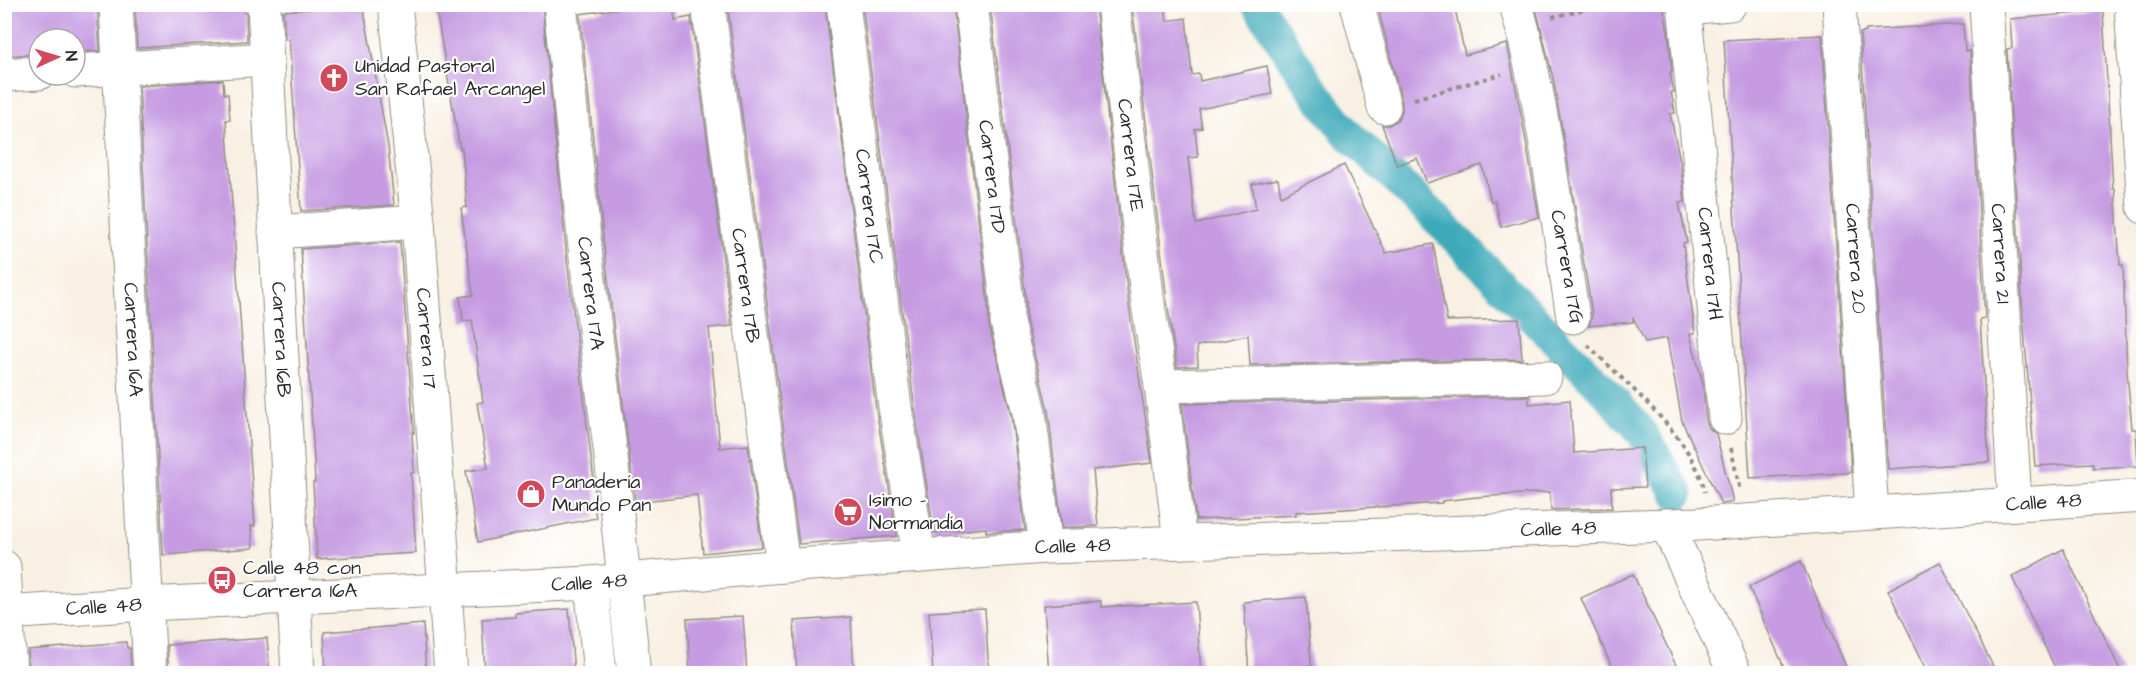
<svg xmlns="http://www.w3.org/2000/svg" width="2148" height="678" font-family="'Architects Daughter',sans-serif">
<rect width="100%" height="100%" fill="#fff"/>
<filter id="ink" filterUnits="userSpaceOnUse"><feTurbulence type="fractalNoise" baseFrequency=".0167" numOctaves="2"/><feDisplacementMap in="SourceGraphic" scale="12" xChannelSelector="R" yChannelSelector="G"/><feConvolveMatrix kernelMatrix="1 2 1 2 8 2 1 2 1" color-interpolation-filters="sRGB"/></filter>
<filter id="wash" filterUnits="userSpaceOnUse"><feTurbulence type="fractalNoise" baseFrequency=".008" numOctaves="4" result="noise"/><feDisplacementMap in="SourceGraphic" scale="24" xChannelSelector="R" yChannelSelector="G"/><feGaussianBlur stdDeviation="1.35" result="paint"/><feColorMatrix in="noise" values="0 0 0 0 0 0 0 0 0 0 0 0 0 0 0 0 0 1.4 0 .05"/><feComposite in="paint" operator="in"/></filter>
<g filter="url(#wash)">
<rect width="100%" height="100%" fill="#f8f0e2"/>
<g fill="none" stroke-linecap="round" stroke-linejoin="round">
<!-- canal -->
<polyline stroke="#3caaba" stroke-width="32" points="1257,4 1309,84 1345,131 1428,210 1604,390 1641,431 1678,494"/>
</g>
<g id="blocks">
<!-- building -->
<g fill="#c69be2">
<polygon points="4,4 97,4 100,51 75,52 75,39 39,39 39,54 4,56"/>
<polygon points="135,4 243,4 244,13 246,13 247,41 137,48"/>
<polygon points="435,4 542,4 567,259 597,506 594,506 596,518 478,542 466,471 488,468 477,403 483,402 472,320 463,321 460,297 473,295 461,208 467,207 462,148 460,149"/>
<polygon points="652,4 673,4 675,20 691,17 732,326 709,328 720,448 748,445 762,547 703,553 697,495 635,502 605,255 580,14"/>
<polygon points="747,4 825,4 876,409 897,536 799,544 728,9"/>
<polygon points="862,4 953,4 988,303 989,326 1011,415 1025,530 986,532 986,528 934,533 914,404"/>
<polygon points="990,4 1008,4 1009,10 1058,4 1095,4 1129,306 1152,463 1093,470 1098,526 1062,528 1048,410 1026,320 1026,300"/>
<polygon points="1132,4 1165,4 1167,21 1186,18 1192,75 1199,74 1200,81 1267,66 1272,94 1199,109 1202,128 1195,129 1198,157 1188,158 1196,224 1256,209 1252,184 1278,179 1281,196 1344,165 1386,253 1433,244 1447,321 1519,319 1522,359 1250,365 1248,335 1197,346 1198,366 1177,367 1167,301"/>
<polygon points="1377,4 1454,4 1465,55 1507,44 1523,124 1539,217 1501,227 1495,201 1491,202 1482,165 1427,183 1417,158 1397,165 1382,125 1389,125 1398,120 1402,111 1402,102"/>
<polygon points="1535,4 1663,4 1668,31 1672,72 1670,72 1674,92 1671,92 1675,113 1670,114 1681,165 1685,202 1679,203 1687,242 1683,243 1695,333 1690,334 1703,384 1706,420 1709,428 1716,434 1733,502 1721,504 1682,421 1667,338 1645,342 1633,317 1633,322 1589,326 1592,314 1567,157 1553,78"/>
<polygon points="363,5 388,146 394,205 301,211 289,39 285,39 283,11"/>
<polygon points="2103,11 2113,189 2115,189 2120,265 2123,265 2127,371 2132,429 2136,429 2138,466 2093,468 2093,463 2035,466 2023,316 2007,49 2012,48 2010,19"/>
<polygon points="1963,24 1965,51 1970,51 1985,318 1980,319 1989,462 1888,469 1860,33 1866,32 1866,30"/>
<polygon points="1822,35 1851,471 1847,473 1750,478 1724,40"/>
<polygon points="223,80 224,94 228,94 230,120 226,120 255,526 251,526 253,548 163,555 139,86"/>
<polygon points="400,242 414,433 412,433 414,472 411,473 416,553 317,559 313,482 315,482 313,443 301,249"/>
<polygon points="1529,396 1529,404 1570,400 1574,453 1642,448 1645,487 1611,488 1612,508 1551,510 1550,492 1477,497 1442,501 1442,503 1296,512 1296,515 1196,520 1182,404"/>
<polygon points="2063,549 2122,674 2058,674 2012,577"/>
<polygon points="1801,561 1849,674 1787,674 1749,587"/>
<polygon points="1940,562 1997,674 1929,674 1888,590"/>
<polygon points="1633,574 1680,674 1615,674 1581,598"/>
<polygon points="1306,597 1312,674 1249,674 1244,602"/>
<polygon points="1101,601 1101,607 1196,602 1201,674 1049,674 1044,605"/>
<polygon points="569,609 574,674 485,674 482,619 515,617 515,613"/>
<polygon points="985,609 989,674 933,674 929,612"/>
<polygon points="743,616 747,674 690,674 687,619"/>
<polygon points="851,617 854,674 797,674 794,621"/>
<polygon points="423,624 426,674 326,674 324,632"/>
<polygon points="267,638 270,674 169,674 167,645"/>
<polygon points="126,642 127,648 130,648 131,674 29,674 28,650"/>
</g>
</g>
</g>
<g filter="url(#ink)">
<use href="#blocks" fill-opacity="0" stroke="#928e86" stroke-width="1.5"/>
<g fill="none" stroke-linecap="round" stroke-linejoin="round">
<!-- minor casing -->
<g stroke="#928e86" stroke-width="35">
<g id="minor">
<path id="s1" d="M116 4 150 674"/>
<path id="s2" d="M264 4 298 674"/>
<path id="s3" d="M395 4 418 222 451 674"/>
<path id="s4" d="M560 4 586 257 611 457 634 674"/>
<path id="s5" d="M708 4 783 566"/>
<path id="s6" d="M843 4 895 407 919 556"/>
<path id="s7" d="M971 4 1007 302V322L1029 412 1046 547"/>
<path id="s8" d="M1113 4 1148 304 1161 386 1180 541"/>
<polyline points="1357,4 1384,107"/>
<path d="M1516 4C1544 107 1556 212 1573 317"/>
<path id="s9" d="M1684 4 1725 418"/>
<path id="s10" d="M1839 4 1872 513"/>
<path id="s11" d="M1986 4 2015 504"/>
<polyline points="2131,4 2144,207"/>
<polyline points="1685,8 1730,4"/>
<polyline points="75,71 266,59"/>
<polyline points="4,75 39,73"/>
<polyline points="275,232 418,222"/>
<polyline points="1161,386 1545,377"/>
<polyline points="1667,525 1735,674"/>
<polyline points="4,567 10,674"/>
<polyline points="591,583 600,674"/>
<path id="s12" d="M4 613 146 604 591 583 783 566 1046 547 1697 524 2144 496"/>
</g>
</g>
<!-- path -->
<g stroke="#928e86" stroke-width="4" stroke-dasharray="4.5 4.5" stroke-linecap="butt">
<polyline points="1552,17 1607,4"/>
<polyline points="1414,99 1502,74"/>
<path d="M1588 345C1626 385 1693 436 1705 492"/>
<polyline points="1731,448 1740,491"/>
</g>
<!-- minor -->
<use href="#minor" stroke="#fff" stroke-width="33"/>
</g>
</g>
<!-- icons -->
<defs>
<g id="church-disc" transform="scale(1.5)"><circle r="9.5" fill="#d1495b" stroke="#fff"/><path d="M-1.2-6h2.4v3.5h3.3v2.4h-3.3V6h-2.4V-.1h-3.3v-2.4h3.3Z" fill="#fff"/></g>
<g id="shop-disc" transform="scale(1.5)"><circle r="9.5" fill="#d1495b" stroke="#fff"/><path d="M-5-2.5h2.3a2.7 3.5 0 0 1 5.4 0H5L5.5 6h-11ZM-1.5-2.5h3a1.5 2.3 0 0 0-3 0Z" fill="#fff"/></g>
<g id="supermarket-disc" transform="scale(1.5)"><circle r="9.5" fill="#d1495b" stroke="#fff"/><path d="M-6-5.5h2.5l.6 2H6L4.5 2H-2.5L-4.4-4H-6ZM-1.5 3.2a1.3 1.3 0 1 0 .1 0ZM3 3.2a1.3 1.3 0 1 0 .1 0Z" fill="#fff"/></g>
<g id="bus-disc" transform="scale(1.5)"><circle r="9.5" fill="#d1495b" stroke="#fff"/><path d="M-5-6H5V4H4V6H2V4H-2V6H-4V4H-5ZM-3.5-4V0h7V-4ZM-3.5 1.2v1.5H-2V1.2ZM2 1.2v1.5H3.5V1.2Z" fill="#fff"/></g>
</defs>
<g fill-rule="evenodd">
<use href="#church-disc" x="334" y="78"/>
<use href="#shop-disc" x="531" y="494"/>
<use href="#supermarket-disc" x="848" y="512"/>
<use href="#bus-disc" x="222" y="580"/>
</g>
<g text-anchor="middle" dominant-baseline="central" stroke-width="4.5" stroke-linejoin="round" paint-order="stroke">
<!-- poi labels -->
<g font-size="20" fill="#2b2b2b" stroke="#fff" text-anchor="start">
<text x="355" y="66">Unidad Pastoral<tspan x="355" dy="23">San Rafael Arcangel</tspan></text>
<text x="552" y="482">Panadería<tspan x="552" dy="23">Mundo Pan</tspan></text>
<text x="869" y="500">Isimo -<tspan x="869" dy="23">Normandía</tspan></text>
<text x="243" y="568">Calle 48 con<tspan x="243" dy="23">Carrera 16A</tspan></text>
</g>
<!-- street labels -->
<g font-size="20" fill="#2b2b2b" stroke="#fff">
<text stroke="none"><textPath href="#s8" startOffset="152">Carrera 17E</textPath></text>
<text stroke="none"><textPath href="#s7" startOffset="174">Carrera 17D</textPath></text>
<text stroke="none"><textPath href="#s6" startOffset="204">Carrera 17C</textPath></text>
<text stroke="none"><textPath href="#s11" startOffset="250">Carrera 21</textPath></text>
<text stroke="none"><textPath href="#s10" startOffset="255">Carrera 20</textPath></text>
<text stroke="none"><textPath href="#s9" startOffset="261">Carrera 17H</textPath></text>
<text transform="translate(1567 267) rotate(80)">Carrera 17G</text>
<text stroke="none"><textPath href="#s5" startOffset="284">Carrera 17B</textPath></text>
<text stroke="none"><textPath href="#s4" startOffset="291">Carrera 17A</textPath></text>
<text stroke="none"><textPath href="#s1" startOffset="336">Carrera 16A</textPath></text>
<text stroke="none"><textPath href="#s2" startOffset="336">Carrera 16B</textPath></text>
<text stroke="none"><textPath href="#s3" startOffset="336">Carrera 17</textPath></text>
<text stroke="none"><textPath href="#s12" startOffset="2043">Calle 48</textPath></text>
<text stroke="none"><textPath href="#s12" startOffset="1557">Calle 48</textPath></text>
<text stroke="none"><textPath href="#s12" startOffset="1071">Calle 48</textPath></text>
<text stroke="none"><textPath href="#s12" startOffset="586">Calle 48</textPath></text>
<text stroke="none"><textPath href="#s12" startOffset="100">Calle 48</textPath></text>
</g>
</g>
<!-- margin -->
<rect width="2148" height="678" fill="none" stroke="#fff" stroke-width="24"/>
<!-- north arrow -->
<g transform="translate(57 57) rotate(86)"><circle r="28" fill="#ffffff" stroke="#aaaaaa" stroke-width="1.5"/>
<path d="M0-4.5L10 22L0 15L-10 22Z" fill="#d1495b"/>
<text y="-9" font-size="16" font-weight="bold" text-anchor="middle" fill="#2b2b2b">N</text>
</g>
</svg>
